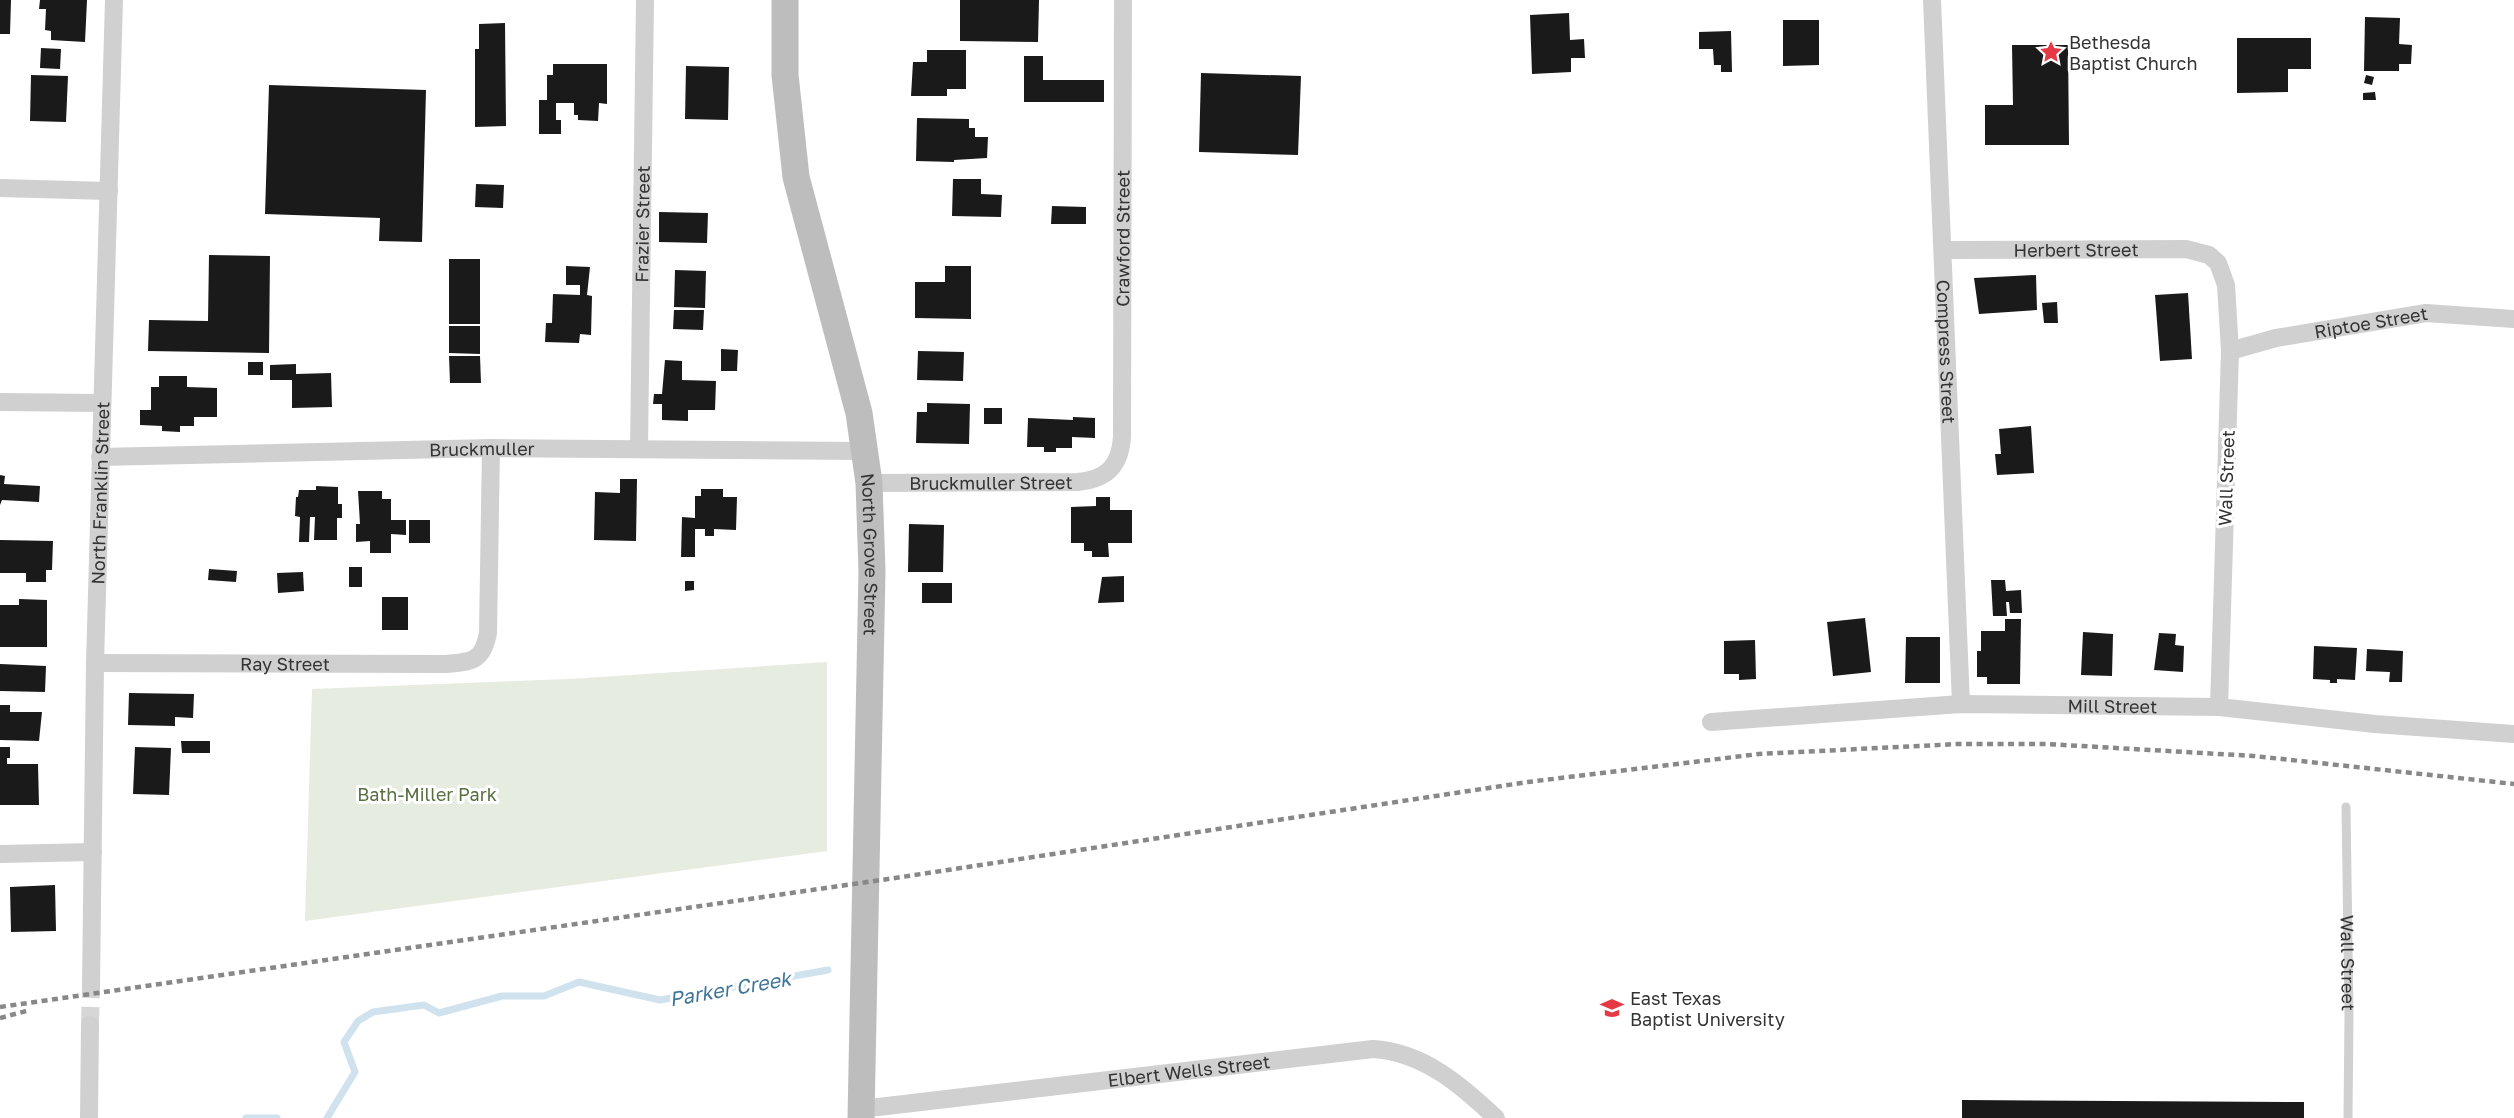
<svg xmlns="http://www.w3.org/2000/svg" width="2514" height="1118" font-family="'Golos Text',sans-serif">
<rect width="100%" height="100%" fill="#fff"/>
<!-- green -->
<polygon fill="#e6ecdf" points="827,662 827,851 305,921 312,689 569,679"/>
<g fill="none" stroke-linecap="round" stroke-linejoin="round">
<!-- stream -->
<g stroke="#cfe2ee" stroke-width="7">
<polyline points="246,1118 277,1118"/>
<polyline points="327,1118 355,1072 344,1042 358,1021 373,1012 424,1005 439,1013 502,996 544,996 579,982 660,1000 828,970"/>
</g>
</g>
<!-- building -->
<g fill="#1a1a1a">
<polygon points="0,0 11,0 10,34 0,34"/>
<polygon points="40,0 87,0 85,42 51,40 51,31 45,30 46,9 39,9"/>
<polygon points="960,0 1039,0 1038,42 960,41"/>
<polygon points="1569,13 1570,40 1584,39 1585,58 1571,58 1571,72 1532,74 1530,15"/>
<polygon points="2365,17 2400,18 2399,44 2412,45 2411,64 2399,64 2399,71 2364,71"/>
<polygon points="1783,20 1819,20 1819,65 1783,66"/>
<polygon points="505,23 506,126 475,127 475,49 479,49 479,24"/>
<polygon points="1731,31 1732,72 1721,72 1721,65 1714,65 1713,49 1699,49 1699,32"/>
<polygon points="2237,38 2311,38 2311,69 2288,69 2288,92 2237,93"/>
<polygon points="2012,45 2068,45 2069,145 1985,145 1985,105 2013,105"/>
<polygon points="41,48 61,49 60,69 40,68"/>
<polygon points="927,50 966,50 966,89 947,89 947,96 911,96 913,62 927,62"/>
<polygon points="1024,56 1043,56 1043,80 1104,80 1104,102 1024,102"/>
<polygon points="553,64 607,64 607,104 599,103 598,121 578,120 578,115 574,115 574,103 556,103 556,120 561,120 561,134 539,134 539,100 547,100 547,75 553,75"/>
<polygon points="686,66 729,67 728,120 685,119"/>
<polygon points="1201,73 1301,76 1298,155 1199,152"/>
<polygon points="31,75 68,76 66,122 30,121"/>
<polygon points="2366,75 2374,77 2372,85 2364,83"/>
<polygon points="269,85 426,90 422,242 379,241 380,218 265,214"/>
<polygon points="2375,92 2376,100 2363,100 2363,93"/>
<polygon points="917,118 969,119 969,128 975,128 975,137 988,137 987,158 954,160 954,162 916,161"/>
<polygon points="953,179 981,179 981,194 1002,195 1001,217 952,216"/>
<polygon points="476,184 504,185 503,208 475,207"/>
<polygon points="1052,206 1086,207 1086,224 1051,224"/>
<polygon points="659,212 708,213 707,243 659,242"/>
<polygon points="209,255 270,256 269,353 148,351 149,320 208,321"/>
<rect x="449" y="259" width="31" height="65"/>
<polygon points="566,266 590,267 587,295 592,296 591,335 580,334 579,343 545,342 546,323 552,323 553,294 580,295 580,285 566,285"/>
<polygon points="945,266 971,266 971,319 915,318 915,282 945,282"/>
<polygon points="675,270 706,271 705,308 674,307"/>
<polygon points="2036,275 2037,310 1979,314 1974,278"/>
<polygon points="2188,293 2192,359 2160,361 2155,295"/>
<polygon points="2057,302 2058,323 2044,323 2042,303"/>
<polygon points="674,310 704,310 703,330 673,329"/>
<polygon points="449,326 480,326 480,354 449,353"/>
<polygon points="721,349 738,350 737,371 721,371"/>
<polygon points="918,351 964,352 963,381 917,380"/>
<polygon points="449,356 480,356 481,383 450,383"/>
<polygon points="665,360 682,361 682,380 716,381 715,410 688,410 688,421 662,420 662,404 653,404 654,394 662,394"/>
<rect x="248" y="362" width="15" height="13"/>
<polygon points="296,364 296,374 331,373 332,407 292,408 292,380 270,380 270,365"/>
<polygon points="159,376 187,376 187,387 217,388 217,417 194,417 194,426 180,426 180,432 162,431 162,426 140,425 140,410 151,410 151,387 159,387"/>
<polygon points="927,403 970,404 969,444 916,443 917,412 927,412"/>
<rect x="984" y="408" width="18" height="16"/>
<polygon points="1073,417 1095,418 1095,438 1072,437 1072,448 1056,448 1056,452 1044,452 1044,447 1027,447 1028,418 1073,420"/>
<polygon points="2031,426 2034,473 1997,475 1995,454 2001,454 1999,429"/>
<polygon points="0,475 5,476 4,484 40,486 39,502 2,500 0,505"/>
<polygon points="620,479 637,479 636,541 594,540 595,492 620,493"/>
<polygon points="316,486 338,487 338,504 342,504 342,518 337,518 337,540 314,540 315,517 310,517 309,542 299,542 300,517 295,516 296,497 298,497 299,490 316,490"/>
<polygon points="701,489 723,489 723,497 737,497 736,530 714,529 714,536 705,536 705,529 695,529 695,557 681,557 682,517 695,518 695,496 701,496"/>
<polygon points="358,491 382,491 382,499 391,499 391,520 406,520 406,535 391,534 391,553 370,553 370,541 356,542 356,524 360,524"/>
<polygon points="1096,497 1110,497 1110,510 1132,510 1132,543 1108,543 1109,557 1092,557 1092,551 1084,551 1084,543 1071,543 1071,507 1096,506"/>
<rect x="409" y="520" width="21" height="23"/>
<polygon points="909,524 944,525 943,572 908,572"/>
<polygon points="0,540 53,541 52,570 46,570 46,582 26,582 26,573 0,573"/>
<rect x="349" y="567" width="13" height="20"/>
<polygon points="209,569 237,571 236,582 208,580"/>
<polygon points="303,572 304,591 278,593 277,573"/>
<polygon points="1124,576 1124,602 1098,603 1102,577"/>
<polygon points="1991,580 2005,580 2006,591 2021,590 2022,613 2010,613 2009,602 2006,602 2007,616 1993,616"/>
<polygon points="685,581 694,581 694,590 685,591"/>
<rect x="922" y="583" width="30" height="20"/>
<rect x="382" y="597" width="26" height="33"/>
<polygon points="19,599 47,600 47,647 0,647 0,605 19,605"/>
<polygon points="1865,618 1871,672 1833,676 1827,622"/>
<polygon points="2005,619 2021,619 2020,684 1987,684 1987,677 1977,677 1977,651 1981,651 1981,631 2005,631"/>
<polygon points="2083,632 2113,634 2112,676 2081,675"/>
<polygon points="2159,633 2176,634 2175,645 2184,646 2183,672 2154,670"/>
<polygon points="1906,637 1940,637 1940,683 1905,683"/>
<polygon points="1755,640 1756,679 1739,680 1739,674 1724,674 1724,641"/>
<polygon points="2314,646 2357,648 2355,680 2337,679 2337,683 2330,683 2330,680 2313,679"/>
<polygon points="2367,649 2403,651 2402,682 2389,682 2390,672 2366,671"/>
<polygon points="0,664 46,666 45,692 0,691"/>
<polygon points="129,693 194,694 193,718 175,717 175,726 128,725"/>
<polygon points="0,705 10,705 10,712 42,712 39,741 0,740"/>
<polygon points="181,741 210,741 210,753 182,753"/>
<polygon points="0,747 10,747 10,758 7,758 7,764 38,764 39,805 0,805"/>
<polygon points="135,747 171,748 169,795 133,794"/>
<polygon points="55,885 56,931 11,932 10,887"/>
<polygon points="1962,1100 2304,1102 2304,1118 1962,1118"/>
</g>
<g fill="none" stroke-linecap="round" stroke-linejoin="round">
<!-- minor-tunnel -->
<polyline stroke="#d6d6d6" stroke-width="18" stroke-dasharray="18 9" stroke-linecap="butt" points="90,1025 91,987"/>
<!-- service -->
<path stroke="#d0d0d0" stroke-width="9" id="s1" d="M2346 807 2349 1015 2348 1118"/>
<!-- minor -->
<g stroke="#d0d0d0" stroke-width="18">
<path id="s2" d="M1932 0 1961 704"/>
<polyline points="0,188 109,191"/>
<path id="s3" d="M1944 250 2186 249 2209 255 2218 263 2226 285 2230 351 2219 707"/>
<path id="s4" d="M2230 351 2276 338 2426 313 2514 319"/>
<polyline points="0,402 101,403"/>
<path id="s5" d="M639 448 645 0"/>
<path id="s6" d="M100 457 491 448 865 451"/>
<path id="s7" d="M869 483 1078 482C1107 479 1120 466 1122 437L1123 0"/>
<path id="s8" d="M95 663 446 664C472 662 483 661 488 633L491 448"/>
<path id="s9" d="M1711 722 1961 704 2219 707 2375 724 2514 734"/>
<polyline points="0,854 93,852"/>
<path id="s10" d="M91 987 95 663 114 0"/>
<path id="s11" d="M861 1109 1373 1049C1423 1052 1461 1085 1496 1118"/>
<polyline points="89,1118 90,1025"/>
</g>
<!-- secondary -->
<path stroke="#bdbdbd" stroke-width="27" id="s12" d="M785 0V75L796 177 859 413 869 483 872 571 861 1118"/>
<!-- rail -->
<g stroke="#888" stroke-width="4.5" stroke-dasharray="6 4.5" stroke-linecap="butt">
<polyline points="0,1007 895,878 1528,782 1759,754 1958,744 2047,744 2254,756 2514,784"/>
<polyline points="0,1018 30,1010"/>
</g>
</g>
<!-- icons -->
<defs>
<g id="sight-bare" transform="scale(1.8)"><path d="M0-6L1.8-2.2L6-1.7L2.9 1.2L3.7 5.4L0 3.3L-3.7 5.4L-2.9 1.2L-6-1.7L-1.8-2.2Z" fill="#e63946" stroke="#fff" stroke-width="2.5" paint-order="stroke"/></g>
<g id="university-bare" transform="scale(1.8)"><path d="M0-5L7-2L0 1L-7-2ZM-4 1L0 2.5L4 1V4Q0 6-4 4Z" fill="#e63946" stroke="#fff" stroke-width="2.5" paint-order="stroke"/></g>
</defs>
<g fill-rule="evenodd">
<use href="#sight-bare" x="2051" y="52"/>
<use href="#university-bare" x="1612" y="1008"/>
</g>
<g text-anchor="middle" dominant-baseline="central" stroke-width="6" stroke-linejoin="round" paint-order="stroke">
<!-- poi labels -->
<g font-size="18" fill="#333" stroke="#fff" text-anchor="start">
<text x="2069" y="42">Bethesda<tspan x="2069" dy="21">Baptist Church</tspan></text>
<text x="1630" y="998">East Texas<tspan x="1630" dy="21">Baptist University</tspan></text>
</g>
<!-- street labels -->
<g font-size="18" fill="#333" stroke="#fff">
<text stroke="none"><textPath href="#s5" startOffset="224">Frazier Street</textPath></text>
<text stroke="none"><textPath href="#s7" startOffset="478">Crawford Street</textPath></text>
<text stroke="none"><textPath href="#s3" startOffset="132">Herbert Street</textPath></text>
<text stroke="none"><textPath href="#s4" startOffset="144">Riptoe Street</textPath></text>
<text stroke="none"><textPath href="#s2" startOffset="352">Compress Street</textPath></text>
<text stroke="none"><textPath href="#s6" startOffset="382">Bruckmuller</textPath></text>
<text transform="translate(2226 478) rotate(-88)">Wall Street</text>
<text stroke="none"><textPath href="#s7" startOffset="122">Bruckmuller Street</textPath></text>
<text stroke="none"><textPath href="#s10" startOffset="494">North Franklin Street</textPath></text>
<text stroke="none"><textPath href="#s12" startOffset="564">North Grove Street</textPath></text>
<text stroke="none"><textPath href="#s8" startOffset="190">Ray Street</textPath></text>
<text stroke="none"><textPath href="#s9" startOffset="402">Mill Street</textPath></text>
<text stroke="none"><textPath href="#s1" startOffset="156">Wall Street</textPath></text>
<text stroke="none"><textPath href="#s11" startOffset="330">Elbert Wells Street</textPath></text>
</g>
<!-- park labels -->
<g font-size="18" fill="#56703f" stroke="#fff">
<text x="427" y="794">Bath-Miller Park</text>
</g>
<!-- water labels -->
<g font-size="20" font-style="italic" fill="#3f7597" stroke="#fff">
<text transform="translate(730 988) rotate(-10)">Parker Creek</text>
</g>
</g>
</svg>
